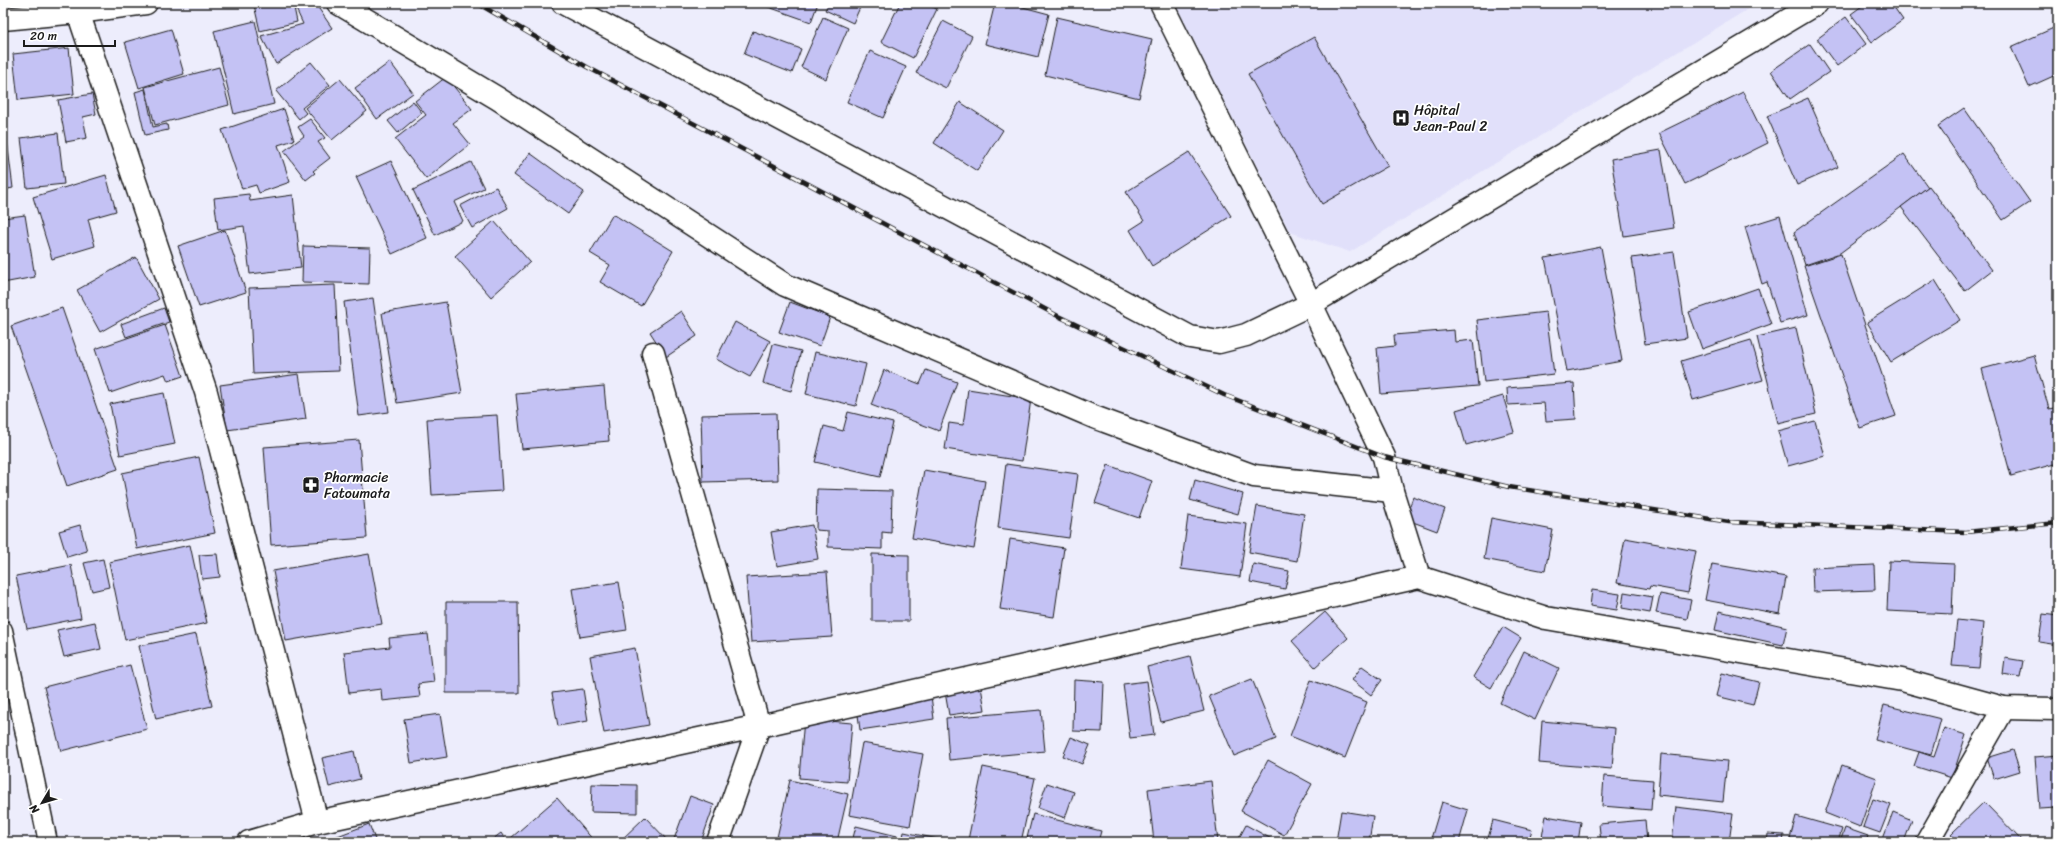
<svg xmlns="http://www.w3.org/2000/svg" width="2061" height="845" font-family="Sriracha,sans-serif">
<rect width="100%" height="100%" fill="#ededfc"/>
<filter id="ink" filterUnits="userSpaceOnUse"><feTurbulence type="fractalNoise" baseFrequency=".025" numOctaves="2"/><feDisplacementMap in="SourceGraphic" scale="8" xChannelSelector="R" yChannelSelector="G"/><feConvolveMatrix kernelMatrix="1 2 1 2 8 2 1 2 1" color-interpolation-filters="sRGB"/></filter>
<g filter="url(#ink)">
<!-- built -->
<polygon fill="#e1e0fa" points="1175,3 1758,3 1350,252 1290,232"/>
<!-- building -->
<g fill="#c4c2f4" stroke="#1c1c1c">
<polygon points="263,3 293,3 297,22 260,31 254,5"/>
<polygon points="304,3 315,3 332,28 276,64 261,36 303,24 296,9"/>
<polygon points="757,3 818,3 811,22"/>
<polygon points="829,3 862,3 853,23 825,10"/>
<polygon points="900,3 924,3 937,9 913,58 881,42"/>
<polygon points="995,3 1008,3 1049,14 1038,57 985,44"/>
<polygon points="1866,3 1891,3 1903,20 1872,42 1851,14"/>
<polygon points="823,17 848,28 826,79 801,67"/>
<polygon points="1057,17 1152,39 1139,98 1045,75"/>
<polygon points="1846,17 1866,44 1837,66 1817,39"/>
<polygon points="255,21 274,104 234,114 214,31"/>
<polygon points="943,21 972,36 946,88 916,73"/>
<polygon points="2058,26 2058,74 2029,87 2011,47"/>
<polygon points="171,29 184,74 139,88 125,42"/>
<polygon points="753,31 801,49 792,73 744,54"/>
<polygon points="1314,37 1388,166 1322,204 1248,74"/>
<polygon points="1810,44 1829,72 1790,99 1771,71"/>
<polygon points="69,48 74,94 18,100 13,54"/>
<polygon points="870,51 906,67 883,118 847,102"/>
<polygon points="311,62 330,85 302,108 306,113 299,119 276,91"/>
<polygon points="390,62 413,93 377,119 355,88"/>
<polygon points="219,67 229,105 155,125 145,87"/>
<polygon points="446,77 472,109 453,123 470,144 426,179 395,139 426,115 415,101"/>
<polygon points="340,79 367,111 332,140 305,108"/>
<polygon points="145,89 153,127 167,124 168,130 145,135 135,92"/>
<polygon points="1743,92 1768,143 1685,184 1659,133"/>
<polygon points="92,94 96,114 83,117 87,138 66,142 58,100"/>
<polygon points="1808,98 1838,167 1797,185 1767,116"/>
<polygon points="413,101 422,113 398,133 388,121"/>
<polygon points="960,102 1003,130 977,171 934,143"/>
<polygon points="1964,108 2030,202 2003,220 1938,126"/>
<polygon points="284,109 294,140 278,145 290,182 259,193 256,185 242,189 222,130"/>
<polygon points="310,119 325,138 318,142 330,158 313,171 315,173 306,180 284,151 304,136 298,127"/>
<polygon points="58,133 64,184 27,188 21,138"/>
<polygon points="7,140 13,188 3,190 3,141"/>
<polygon points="1661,150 1674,228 1624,236 1611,159"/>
<polygon points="1189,152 1231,216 1152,266 1130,230 1144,221 1126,192"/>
<polygon points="530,153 584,192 568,214 514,175"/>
<polygon points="1904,154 1928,187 1840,253 1805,265 1794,232"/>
<polygon points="391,161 427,238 392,254 356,177"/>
<polygon points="471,162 484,188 454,202 463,221 435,235 413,190"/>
<polygon points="106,175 116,211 88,219 95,246 52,259 33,197"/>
<polygon points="1929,186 1992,270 1965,291 1901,207"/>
<polygon points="496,187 508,208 472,228 460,206"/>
<polygon points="249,194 250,201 293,195 301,268 250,274 244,226 218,230 214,198"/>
<polygon points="613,214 673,251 641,306 600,282 610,265 590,253"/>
<polygon points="25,215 35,277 3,283 3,218"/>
<polygon points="1780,216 1808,315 1780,323 1767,282 1762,284 1745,227"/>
<polygon points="494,221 530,262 491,297 455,256"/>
<polygon points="225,230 246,292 199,307 178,246"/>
<polygon points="303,246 370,248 369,284 302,282"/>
<polygon points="1601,247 1622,361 1567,371 1545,258"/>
<polygon points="1674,252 1687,338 1645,344 1632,258"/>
<polygon points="1841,254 1896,416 1860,428 1804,266"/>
<polygon points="136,257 159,299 100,332 77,290"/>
<polygon points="1935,280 1960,320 1891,362 1867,322"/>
<polygon points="335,285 339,371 253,374 249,288"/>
<polygon points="1758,288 1771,324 1702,349 1689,312"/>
<polygon points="373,298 389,412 359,416 344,302"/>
<polygon points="446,302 462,393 397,403 382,313"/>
<polygon points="790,302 830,317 820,346 779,332"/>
<polygon points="62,308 118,469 67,486 11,326"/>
<polygon points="164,308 169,322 126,337 121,324"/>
<polygon points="681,311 697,336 666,357 650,332"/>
<polygon points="1546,312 1554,374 1484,382 1477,320"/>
<polygon points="735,322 770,341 750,377 716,359"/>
<polygon points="165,325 183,376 168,381 165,374 110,393 95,349"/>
<polygon points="1796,328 1816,414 1778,423 1757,337"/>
<polygon points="1454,330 1455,342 1473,340 1478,386 1381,394 1377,348 1395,346 1394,335"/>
<polygon points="1751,340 1763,380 1693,400 1681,361"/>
<polygon points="773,344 801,351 791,391 763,383"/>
<polygon points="815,352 866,364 856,406 806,394"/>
<polygon points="2034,355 2049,409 2058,407 2058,463 2011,476 1982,369"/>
<polygon points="884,370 920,384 926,370 957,382 939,431 871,405"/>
<polygon points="299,374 306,419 227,430 220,385"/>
<polygon points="1574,383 1576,419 1546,421 1544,403 1508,405 1507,388"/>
<polygon points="604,386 609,441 522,449 516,394"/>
<polygon points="968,389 1031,399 1022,461 945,449 949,423 963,425"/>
<polygon points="164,393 175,444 120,455 110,404"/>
<polygon points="1503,396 1514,432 1466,445 1456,410"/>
<polygon points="848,412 893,423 880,477 815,462 824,426 843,431"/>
<polygon points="776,413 778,480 703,482 701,415"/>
<polygon points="497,415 502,491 432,495 427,419"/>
<polygon points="1815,421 1825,456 1788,466 1778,431"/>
<polygon points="359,440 367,538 271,545 264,447"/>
<polygon points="199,457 215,533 137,549 122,473"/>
<polygon points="1006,464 1078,474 1069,538 998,528"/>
<polygon points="1108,465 1152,481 1139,518 1095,503"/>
<polygon points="924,470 985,481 974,549 912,538"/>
<polygon points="1195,480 1243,494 1238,514 1190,500"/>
<polygon points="817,489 892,491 891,533 882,532 882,549 828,547 828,531 816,530"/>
<polygon points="1413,497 1445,509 1437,531 1405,519"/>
<polygon points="1257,506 1304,514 1297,561 1249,552"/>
<polygon points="1188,516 1247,524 1240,577 1181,569"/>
<polygon points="1491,518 1553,530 1545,571 1484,559"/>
<polygon points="80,525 87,551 67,557 59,531"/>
<polygon points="812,525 818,559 777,566 771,532"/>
<polygon points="1625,538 1696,551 1688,593 1650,586 1649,589 1617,583"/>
<polygon points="1010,539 1064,548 1054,617 1000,609"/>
<polygon points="190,545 207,623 125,640 109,562"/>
<polygon points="217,554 220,577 202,579 199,555"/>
<polygon points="369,554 382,624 286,641 273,571"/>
<polygon points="872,554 909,555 909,621 872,621"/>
<polygon points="103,559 109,587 92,591 84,563"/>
<polygon points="1889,561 1954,564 1952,614 1887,611"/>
<polygon points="1253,564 1289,571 1285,589 1250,582"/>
<polygon points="1712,564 1786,577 1780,614 1705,600"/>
<polygon points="71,565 81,618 27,629 16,576"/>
<polygon points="1874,565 1875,590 1813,592 1812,568"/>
<polygon points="827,572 832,637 751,642 746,577"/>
<polygon points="619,582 627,630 580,637 572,589"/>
<polygon points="1592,590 1620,594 1617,610 1590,606"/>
<polygon points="1624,592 1653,597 1650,613 1622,608"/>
<polygon points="1660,594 1691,600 1687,619 1656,613"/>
<polygon points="446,602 518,602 519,693 446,693"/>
<polygon points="1719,611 1787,627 1783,645 1715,630"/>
<polygon points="1325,612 1348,638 1315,667 1292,641"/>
<polygon points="2043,614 2058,616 2058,645 2039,642"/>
<polygon points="1957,620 1983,623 1979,668 1952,666"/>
<polygon points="95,622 101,649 64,657 57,630"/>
<polygon points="1503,627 1521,638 1491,688 1473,677"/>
<polygon points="196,634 212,706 156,719 139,646"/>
<polygon points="428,634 434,682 418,684 420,697 382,701 381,689 349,693 344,652 390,647 389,638"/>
<polygon points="635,648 649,725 604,733 590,656"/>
<polygon points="1524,651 1559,668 1535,720 1500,703"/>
<polygon points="1190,656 1204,711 1161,722 1147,667"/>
<polygon points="2005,658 2023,661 2020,677 2003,674"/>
<polygon points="130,665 147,729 61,751 44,687"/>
<polygon points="1362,666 1382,680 1371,695 1352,680"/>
<polygon points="1722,673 1759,682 1753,705 1716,696"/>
<polygon points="1252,679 1276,739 1234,756 1209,696"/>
<polygon points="1074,680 1104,682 1102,732 1073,731"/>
<polygon points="1311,680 1367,702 1345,758 1290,736"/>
<polygon points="1147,681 1154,735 1130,738 1123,684"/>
<polygon points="981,687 985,710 949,715 945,692"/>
<polygon points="583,689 588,721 558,726 552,693"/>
<polygon points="931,696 934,719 860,730 857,707"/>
<polygon points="1884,705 1941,719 1931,755 1875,740"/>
<polygon points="1041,710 1045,751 949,760 946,718"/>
<polygon points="440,714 447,757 411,763 404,719"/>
<polygon points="804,719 852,723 847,782 799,778"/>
<polygon points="1542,721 1615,728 1612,769 1539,763"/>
<polygon points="1944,728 1966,735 1952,778 1914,766 1919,752 1934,757"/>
<polygon points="1071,737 1090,745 1082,764 1063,756"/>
<polygon points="862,743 923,754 910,826 849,815"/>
<polygon points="2013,750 2020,771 1994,779 1987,758"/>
<polygon points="354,751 360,779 329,787 322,758"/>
<polygon points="1661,754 1727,761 1723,802 1658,795"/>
<polygon points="2058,755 2058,808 2039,809 2035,757"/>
<polygon points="1268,760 1312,784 1284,835 1241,811"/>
<polygon points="1842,765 1877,778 1860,827 1825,813"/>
<polygon points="983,767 1035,778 1021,842 978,842 968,840"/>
<polygon points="1604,776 1653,780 1651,810 1602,806"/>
<polygon points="790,780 848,794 837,842 776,842"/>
<polygon points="1211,781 1218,842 1154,842 1148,789"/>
<polygon points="1047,783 1074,792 1065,818 1038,808"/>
<polygon points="592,784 637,785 637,813 591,812"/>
<polygon points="690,796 714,805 701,842 673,842"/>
<polygon points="557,798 595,842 515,842 511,838"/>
<polygon points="1873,799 1891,805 1880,833 1863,827"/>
<polygon points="1442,802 1468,810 1459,842 1430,842"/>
<polygon points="1984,802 2023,842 1959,842 1951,834"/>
<polygon points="1676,807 1733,814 1729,842 1672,842"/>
<polygon points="1341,811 1373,816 1369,842 1336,842"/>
<polygon points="1893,812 1912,820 1904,842 1892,842 1883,839"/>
<polygon points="1033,814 1101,831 1098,842 1026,842"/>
<polygon points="1546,816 1581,822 1578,842 1541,842"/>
<polygon points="1796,816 1842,829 1838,842 1789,842"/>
<polygon points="645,817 669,842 619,842"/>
<polygon points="1493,820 1532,830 1528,842 1487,842"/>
<polygon points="1645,820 1647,842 1601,842 1599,824"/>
<polygon points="369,824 376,842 322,842"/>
<polygon points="1246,825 1277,842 1237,842"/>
<polygon points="856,826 897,836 895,842 852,842"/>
<polygon points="1845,828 1868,836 1866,842 1840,842"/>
<polygon points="904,832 953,842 902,842"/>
<polygon points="501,833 507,842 489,842"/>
<polygon points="1768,834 1784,835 1783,842 1767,842"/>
</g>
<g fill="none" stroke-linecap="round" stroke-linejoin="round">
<!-- lane casing -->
<g stroke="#1c1c1c" stroke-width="21">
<polyline id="lane" points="3,630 48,842"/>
</g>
<!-- street casing -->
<g stroke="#1c1c1c" stroke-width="25">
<g id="street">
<polyline points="72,3 78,12 206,392 317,822"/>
<polyline points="338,3 497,98 785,285 1094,417 1254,476 1392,491"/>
<polyline points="563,3 1190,337 1219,342 1246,335 1311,304 1817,3"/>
<polyline points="1161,3 1311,304 1384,457 1392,491 1419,577"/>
<polyline points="3,19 78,12 146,3"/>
<polyline points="653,353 759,726 718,842"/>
<polyline points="249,842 317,822 759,726 1419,577 1546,618 1902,680 2004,708 2058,709"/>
<polyline points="1927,842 2004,708"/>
</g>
</g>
<!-- lane -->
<use href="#lane" stroke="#fff" stroke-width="18"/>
<!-- street -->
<use href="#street" stroke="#fff" stroke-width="22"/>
<!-- rail casing -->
<g stroke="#1c1c1c" stroke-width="4.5">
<polyline id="rail" points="477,3 587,67 1058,316 1224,395 1384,457 1509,487 1729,522 1966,532 2058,523"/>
</g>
<!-- rail -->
<use href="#rail" stroke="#fff" stroke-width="3" stroke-dasharray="9" stroke-linecap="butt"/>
</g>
</g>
<!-- icons -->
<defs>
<g id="hospital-square" transform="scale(0.9)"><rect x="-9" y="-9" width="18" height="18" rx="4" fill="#1c1c1c" stroke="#fff"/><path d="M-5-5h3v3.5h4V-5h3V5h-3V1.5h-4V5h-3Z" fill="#fff"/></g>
<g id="pharmacy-square" transform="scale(0.9)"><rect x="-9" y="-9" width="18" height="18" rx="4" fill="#1c1c1c" stroke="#fff"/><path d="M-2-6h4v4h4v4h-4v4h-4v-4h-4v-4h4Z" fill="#fff"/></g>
</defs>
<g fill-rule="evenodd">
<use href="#hospital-square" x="1401" y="118"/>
<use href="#pharmacy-square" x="311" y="485"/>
</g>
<g text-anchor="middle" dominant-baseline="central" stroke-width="3.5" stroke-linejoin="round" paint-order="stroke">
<!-- poi labels -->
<g font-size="14" fill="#1c1c1c" stroke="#fff" text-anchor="start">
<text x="1414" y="110">Hôpital<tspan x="1414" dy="16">Jean-Paul 2</tspan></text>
<text x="324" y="477">Pharmacie<tspan x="324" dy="16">Fatoumata</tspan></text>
</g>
</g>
<!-- margin -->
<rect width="2061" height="845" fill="none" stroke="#fff" stroke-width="16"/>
<rect x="8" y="8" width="2045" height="829" fill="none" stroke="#1c1c1c" stroke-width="1.5" filter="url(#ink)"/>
<!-- north arrow -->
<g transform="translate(42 803) rotate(232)" stroke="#ffffff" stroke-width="3" paint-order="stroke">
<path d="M0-3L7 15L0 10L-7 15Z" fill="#1c1c1c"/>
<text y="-6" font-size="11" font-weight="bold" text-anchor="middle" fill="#1c1c1c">N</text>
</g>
<!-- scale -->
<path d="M24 40v6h91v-6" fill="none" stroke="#1c1c1c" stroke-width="2"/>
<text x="30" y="40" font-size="12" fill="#1c1c1c" stroke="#ffffff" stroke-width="3" paint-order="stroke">20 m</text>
</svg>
